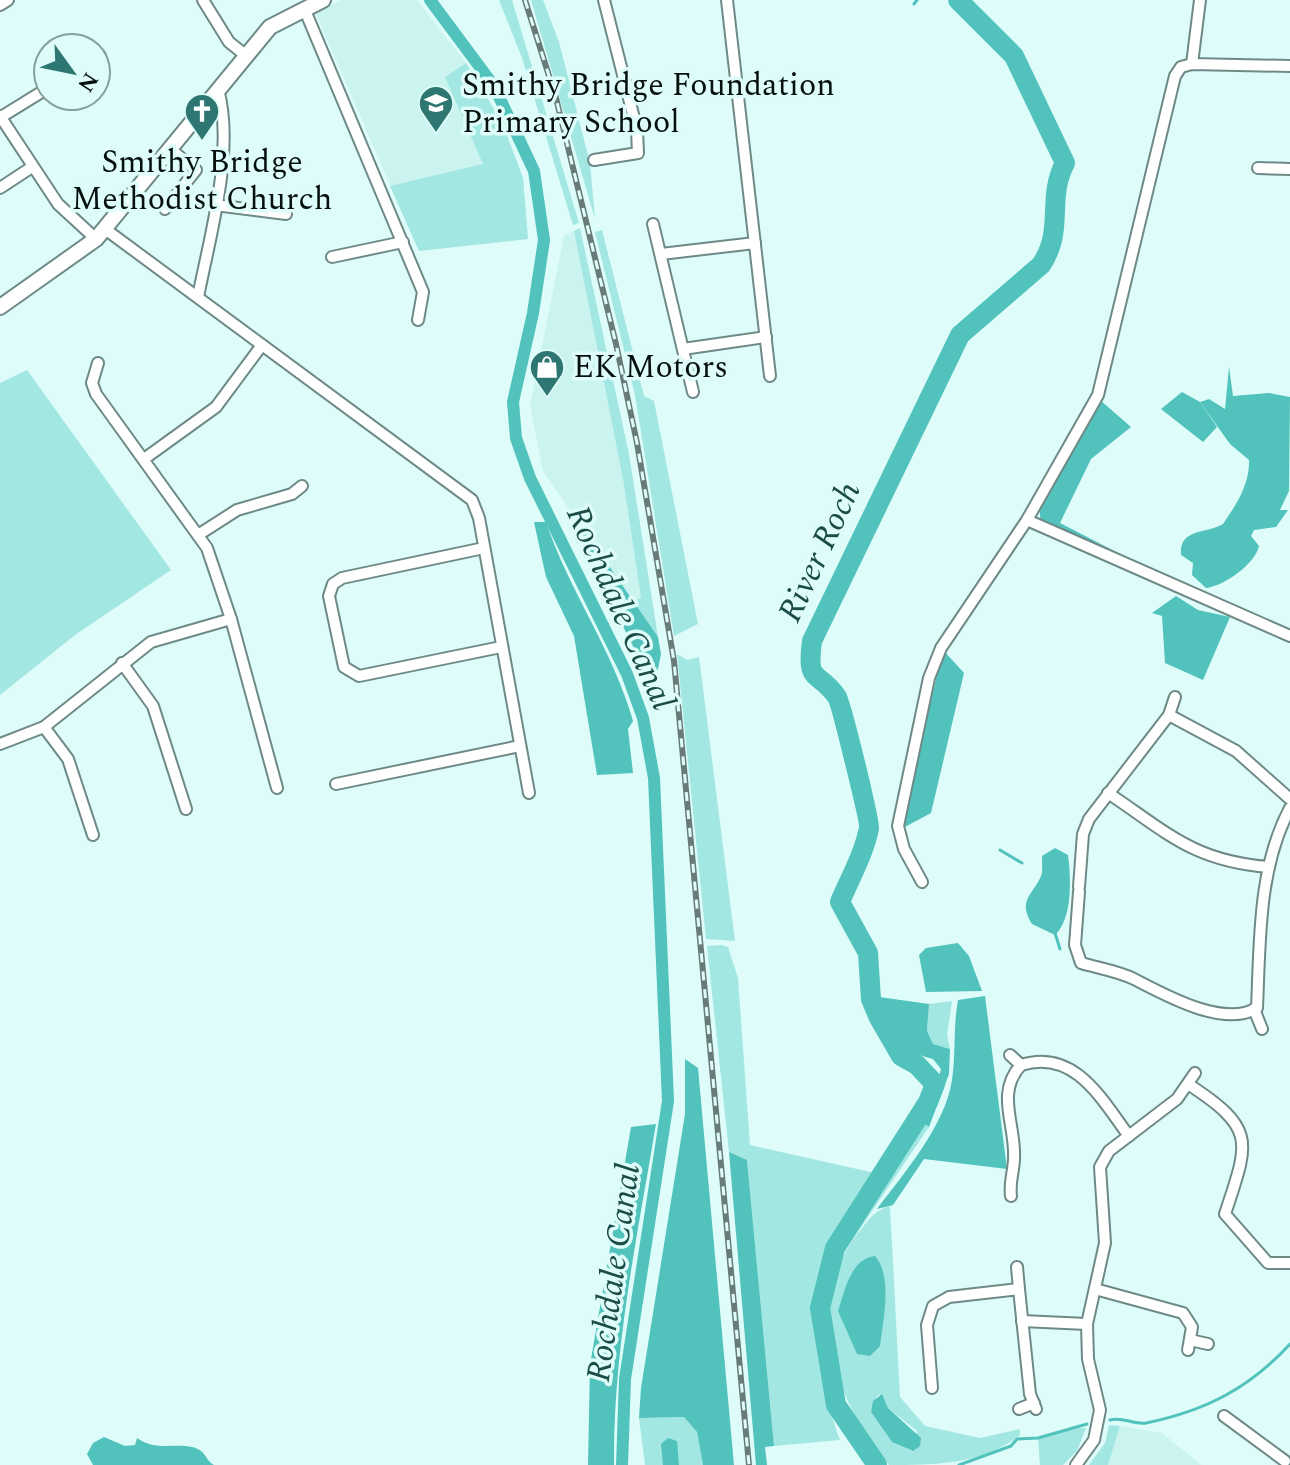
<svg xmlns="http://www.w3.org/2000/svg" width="1290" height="1465" font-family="Spectral,serif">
<rect width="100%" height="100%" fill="#defcf9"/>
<!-- built -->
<g fill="#cbf3ef">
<polygon points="342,0 417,0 466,63 502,122 523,178 528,239 419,251 315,12"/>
<polygon points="574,231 623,479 641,598 633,601 543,471 530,405 564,236"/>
<polygon points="1120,1426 1162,1433 1201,1465 1108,1465"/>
</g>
<!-- green -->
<g fill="#a3e7e2" fill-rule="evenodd">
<polygon points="499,0 512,0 579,223 573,225 522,58"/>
<polygon points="531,0 543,0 559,42 590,163 595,219"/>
<polygon points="466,63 502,122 523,178 528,239 419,251 390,186 483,164 445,77"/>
<polygon points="580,228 629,454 658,637 633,601 641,598 623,479 574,231"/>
<polygon points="602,230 644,396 654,401 698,624 674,636 635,395 595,232"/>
<polygon points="27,370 171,570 75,635 0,695 0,383"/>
<polygon points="677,654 687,660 699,657 735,941 706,939"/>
<path d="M721 945 728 947 738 978 750 1145 875 1173C861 1193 844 1213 833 1235 800 1299 817 1375 840 1440L774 1446 747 1160 729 1152 707 946Z"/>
<polygon points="952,1001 947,1035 950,1049 933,1044 927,1031 929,1004"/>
<polygon points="922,1122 929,1127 832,1270 841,1247"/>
<path d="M890 1206 900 1397 925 1426 980 1438 1020 1429V1435C982 1465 934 1465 889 1465 835 1405 803 1302 858 1233 868 1221 874 1210 890 1206ZM882 1394 888 1408 917 1431 912 1451 892 1442 871 1412 877 1396Z"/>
<polygon points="684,1417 697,1432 703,1465 645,1465 639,1418"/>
<polygon points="1109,1425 1120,1426 1108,1465 1089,1465 1105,1443"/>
<polygon points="1071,1428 1086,1428 1077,1451 1063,1465 1040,1465 1038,1439"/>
</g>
<!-- forest -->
<g fill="#51c2bc">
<polygon points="1182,392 1200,402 1217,427 1203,442 1161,409"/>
<polygon points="1100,400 1131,427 1091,459 1060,523 1124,556 1122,558 1041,524 1039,506"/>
<polygon points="578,521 658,637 661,654 653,694 633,646 585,552 576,526"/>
<path d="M534 522H546C569 591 613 650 633 721L628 729 633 773 597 775 574 636 546 577Z"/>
<polygon points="1176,596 1198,610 1230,617 1203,680 1165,663 1162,616 1152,613"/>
<polygon points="943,650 964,673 931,813 903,828 902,822"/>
<polygon points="958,943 969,956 982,991 926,992 919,955 926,948"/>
<polygon points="872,996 929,1004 927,1031 933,1044 950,1049 949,1074 929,1127 922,1122 934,1096 941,1069 933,1059 901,1050"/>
<path d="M985 996 1007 1169 924 1159 893 1205 877 1209C904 1173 945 1126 952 1080 956 1053 953 1027 958 1000Z"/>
<polygon points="685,1059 698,1068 734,1465 703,1465 697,1432 684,1417 639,1418 641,1388 685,1114"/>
<path d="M656 1124C637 1238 613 1349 614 1465H588L590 1365 631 1127Z"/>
<polygon points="729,1152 747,1160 774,1446 765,1447 767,1465 756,1465"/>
<path d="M875 1256C893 1276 883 1321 880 1346L870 1356 857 1354 838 1311C845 1291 850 1259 875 1256Z"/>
<polygon points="882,1394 888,1408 921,1438 920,1446 913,1451 892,1442 871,1412 873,1401"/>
</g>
<!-- water -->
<g fill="#51c3bc">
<path d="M1229 367 1233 396 1269 393 1290 397 1289 491 1280 510H1288L1276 527 1254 530 1251 536 1259 546C1255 564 1224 586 1206 588L1192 575 1193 563 1181 555C1179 528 1206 534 1223 524 1236 505 1250 484 1249 460L1230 444 1200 402 1209 399 1225 409Z"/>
<path d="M1055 848 1068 855C1071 877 1073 919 1055 935L1032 924C1017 900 1033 895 1041 876 1043 873 1042 861 1042 856Z"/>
<path d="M104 1437 125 1446 135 1445 137 1438C159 1454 183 1439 201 1451 207 1456 207 1461 214 1465H93L87 1454 93 1443Z"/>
<polygon points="668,1438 677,1441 679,1465 663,1465 661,1444"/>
</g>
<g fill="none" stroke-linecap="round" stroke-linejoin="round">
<!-- stream -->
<g stroke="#51c3bc" stroke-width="3">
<polyline points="914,4 917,0"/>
<polyline points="1000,850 1022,863"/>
<polyline points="1055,933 1060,949"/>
<path d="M1110 1420C1122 1416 1133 1425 1146 1423 1205 1411 1250 1388 1290 1344"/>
<polyline points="959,1465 1011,1446 1017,1439 1038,1438 1087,1424"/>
</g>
<!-- canal -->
<polyline stroke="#51c3bc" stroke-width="12" points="430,0 494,86 534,171 544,240 533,313 513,402 516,438 530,478 627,674 643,718 654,778 668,1101 625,1379 622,1465"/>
<!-- river -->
<path stroke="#51c3bc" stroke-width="20" d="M877 1465 836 1405 820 1308 835 1248 928 1102 935 1084 917 1065 901 1056 879 1018 871 999 868 953 840 902C850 878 864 854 869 828 870 821 841 703 837 697 818 669 806 686 812 641L960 335 1041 265C1065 230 1046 199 1065 163L1014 56 958 0"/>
<!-- street casing -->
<g stroke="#6e8a87" stroke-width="14">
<g id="street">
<polyline points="203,0 229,42 244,54"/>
<polyline points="727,0 770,376"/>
<polyline points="0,5 8,0"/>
<polyline points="304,8 423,292 418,320"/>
<polyline points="96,58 100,56"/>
<polyline points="1192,64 1200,0"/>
<polyline points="0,116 58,204 96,239"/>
<polyline points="1,117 48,88"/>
<polyline points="594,160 638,153 637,130 604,0"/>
<polyline points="1258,168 1290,169"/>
<polyline points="0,188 32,167"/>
<polyline points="215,205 286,214"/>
<polyline points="165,209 196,170 170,149"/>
<polyline points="653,224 693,392"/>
<polyline points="105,229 472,500 479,518 529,793"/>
<polyline points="661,254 755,243"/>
<polyline points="332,257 403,242"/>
<path d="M198 297C210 235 235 151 218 89"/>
<polyline points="683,349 766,337"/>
<polyline points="98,363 92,383 96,394 207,548 231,619 277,788"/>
<polyline points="144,459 216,407 262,345"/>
<polyline points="1027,520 1290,636"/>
<polyline points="198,535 237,510 292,494 302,486"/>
<polyline points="484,548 342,578 333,584 329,596 344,667 359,676 501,647"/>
<polyline points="122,663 153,706 186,809"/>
<polyline points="1169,715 1236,751 1290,799"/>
<polyline points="44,727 68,759 93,835"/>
<polyline points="0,744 44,727 151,642 231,619"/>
<polyline points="336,784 520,746"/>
<path d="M1108 793C1168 833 1193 861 1269 867"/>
<polyline points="922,882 904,849 898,826 929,678 941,648 1027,520 1098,395 1175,76 1181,67 1192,64 1290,66"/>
<polyline points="1079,887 1083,834 1089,819 1169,715 1175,697"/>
<path d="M1079 892 1075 945 1081 963C1098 968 1118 971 1134 979 1165 995 1223 1028 1257 1008 1260 941 1258 868 1290 808"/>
<polyline points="1254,1009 1262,1029"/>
<polyline points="1010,1055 1021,1065"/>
<path d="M1188 1084C1257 1129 1249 1141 1225 1214L1268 1263H1290"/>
<path d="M1011 1196C1009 1182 1014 1171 1014 1158 1016 1125 995 1093 1021 1065 1075 1048 1102 1100 1129 1136"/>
<polyline points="1017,1267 1019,1289"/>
<polyline points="1095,1289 1183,1313 1192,1327 1188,1350"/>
<polyline points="1022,1321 1087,1324"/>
<polyline points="1190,1340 1208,1344"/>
<polyline points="932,1388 927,1325 933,1306 949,1297 1019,1289 1030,1394 1036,1409"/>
<polyline points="1019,1409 1034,1403"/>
<polyline points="1224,1416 1285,1461"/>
<polyline points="1076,1465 1094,1440 1100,1410 1088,1359 1087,1324 1105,1243 1100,1167 1109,1151 1177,1099 1195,1073"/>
</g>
</g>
<!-- secondary casing -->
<g stroke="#6e8a87" stroke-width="18">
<polyline id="secondary" points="0,307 96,239 270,27 323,0"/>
</g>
<!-- street -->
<use href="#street" stroke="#fff" stroke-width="10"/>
<!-- secondary -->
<use href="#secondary" stroke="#fff" stroke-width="14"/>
<!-- rail casing -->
<g stroke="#687b79" stroke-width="6">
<polyline id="rail" points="525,0 556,98 616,344 637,443 674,661 749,1465"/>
</g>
<!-- rail -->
<use href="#rail" stroke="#defcf9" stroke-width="3" stroke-dasharray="9" stroke-linecap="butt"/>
</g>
<!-- icons -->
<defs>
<g id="school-pin" transform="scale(1.8)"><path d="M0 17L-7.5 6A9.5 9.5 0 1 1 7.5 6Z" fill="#2d7671" stroke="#defcf9"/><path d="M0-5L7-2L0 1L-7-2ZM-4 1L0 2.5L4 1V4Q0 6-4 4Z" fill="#fff"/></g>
<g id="church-pin" transform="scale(1.8)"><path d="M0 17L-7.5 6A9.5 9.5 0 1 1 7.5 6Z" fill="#2d7671" stroke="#defcf9"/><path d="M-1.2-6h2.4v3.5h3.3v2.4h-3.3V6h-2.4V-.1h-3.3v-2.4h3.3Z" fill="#fff"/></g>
<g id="shop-pin" transform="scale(1.8)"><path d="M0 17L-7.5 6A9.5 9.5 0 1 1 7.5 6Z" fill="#2d7671" stroke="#defcf9"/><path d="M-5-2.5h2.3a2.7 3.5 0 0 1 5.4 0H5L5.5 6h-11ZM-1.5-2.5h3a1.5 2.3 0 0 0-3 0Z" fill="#fff"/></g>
</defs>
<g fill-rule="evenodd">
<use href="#school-pin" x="436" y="103"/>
<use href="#church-pin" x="202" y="111"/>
<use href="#shop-pin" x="547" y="367"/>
</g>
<g text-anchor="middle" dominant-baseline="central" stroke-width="7" stroke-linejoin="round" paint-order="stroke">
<!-- poi labels -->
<g font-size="32" fill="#06100f" stroke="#defcf9" text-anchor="start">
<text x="462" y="85">Smithy Bridge Foundation<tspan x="462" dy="37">Primary School</tspan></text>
<text x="202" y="162" text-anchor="middle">Smithy Bridge<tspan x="202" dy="37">Methodist Church</tspan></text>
<text x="573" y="367">EK Motors</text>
</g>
<!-- water labels -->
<g font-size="34" font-style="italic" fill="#1b4c49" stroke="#defcf9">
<text transform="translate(820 552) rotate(-65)">River Roch</text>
<text transform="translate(620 608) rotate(66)">Rochdale Canal</text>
<text transform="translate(614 1273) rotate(-82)">Rochdale Canal</text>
</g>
</g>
<!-- north arrow -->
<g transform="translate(72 72) rotate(123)"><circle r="38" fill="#defcf9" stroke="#889e9b" stroke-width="2"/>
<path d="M0-6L14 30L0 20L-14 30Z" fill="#2d7671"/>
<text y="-12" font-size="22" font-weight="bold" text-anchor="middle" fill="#06100f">N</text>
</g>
</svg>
